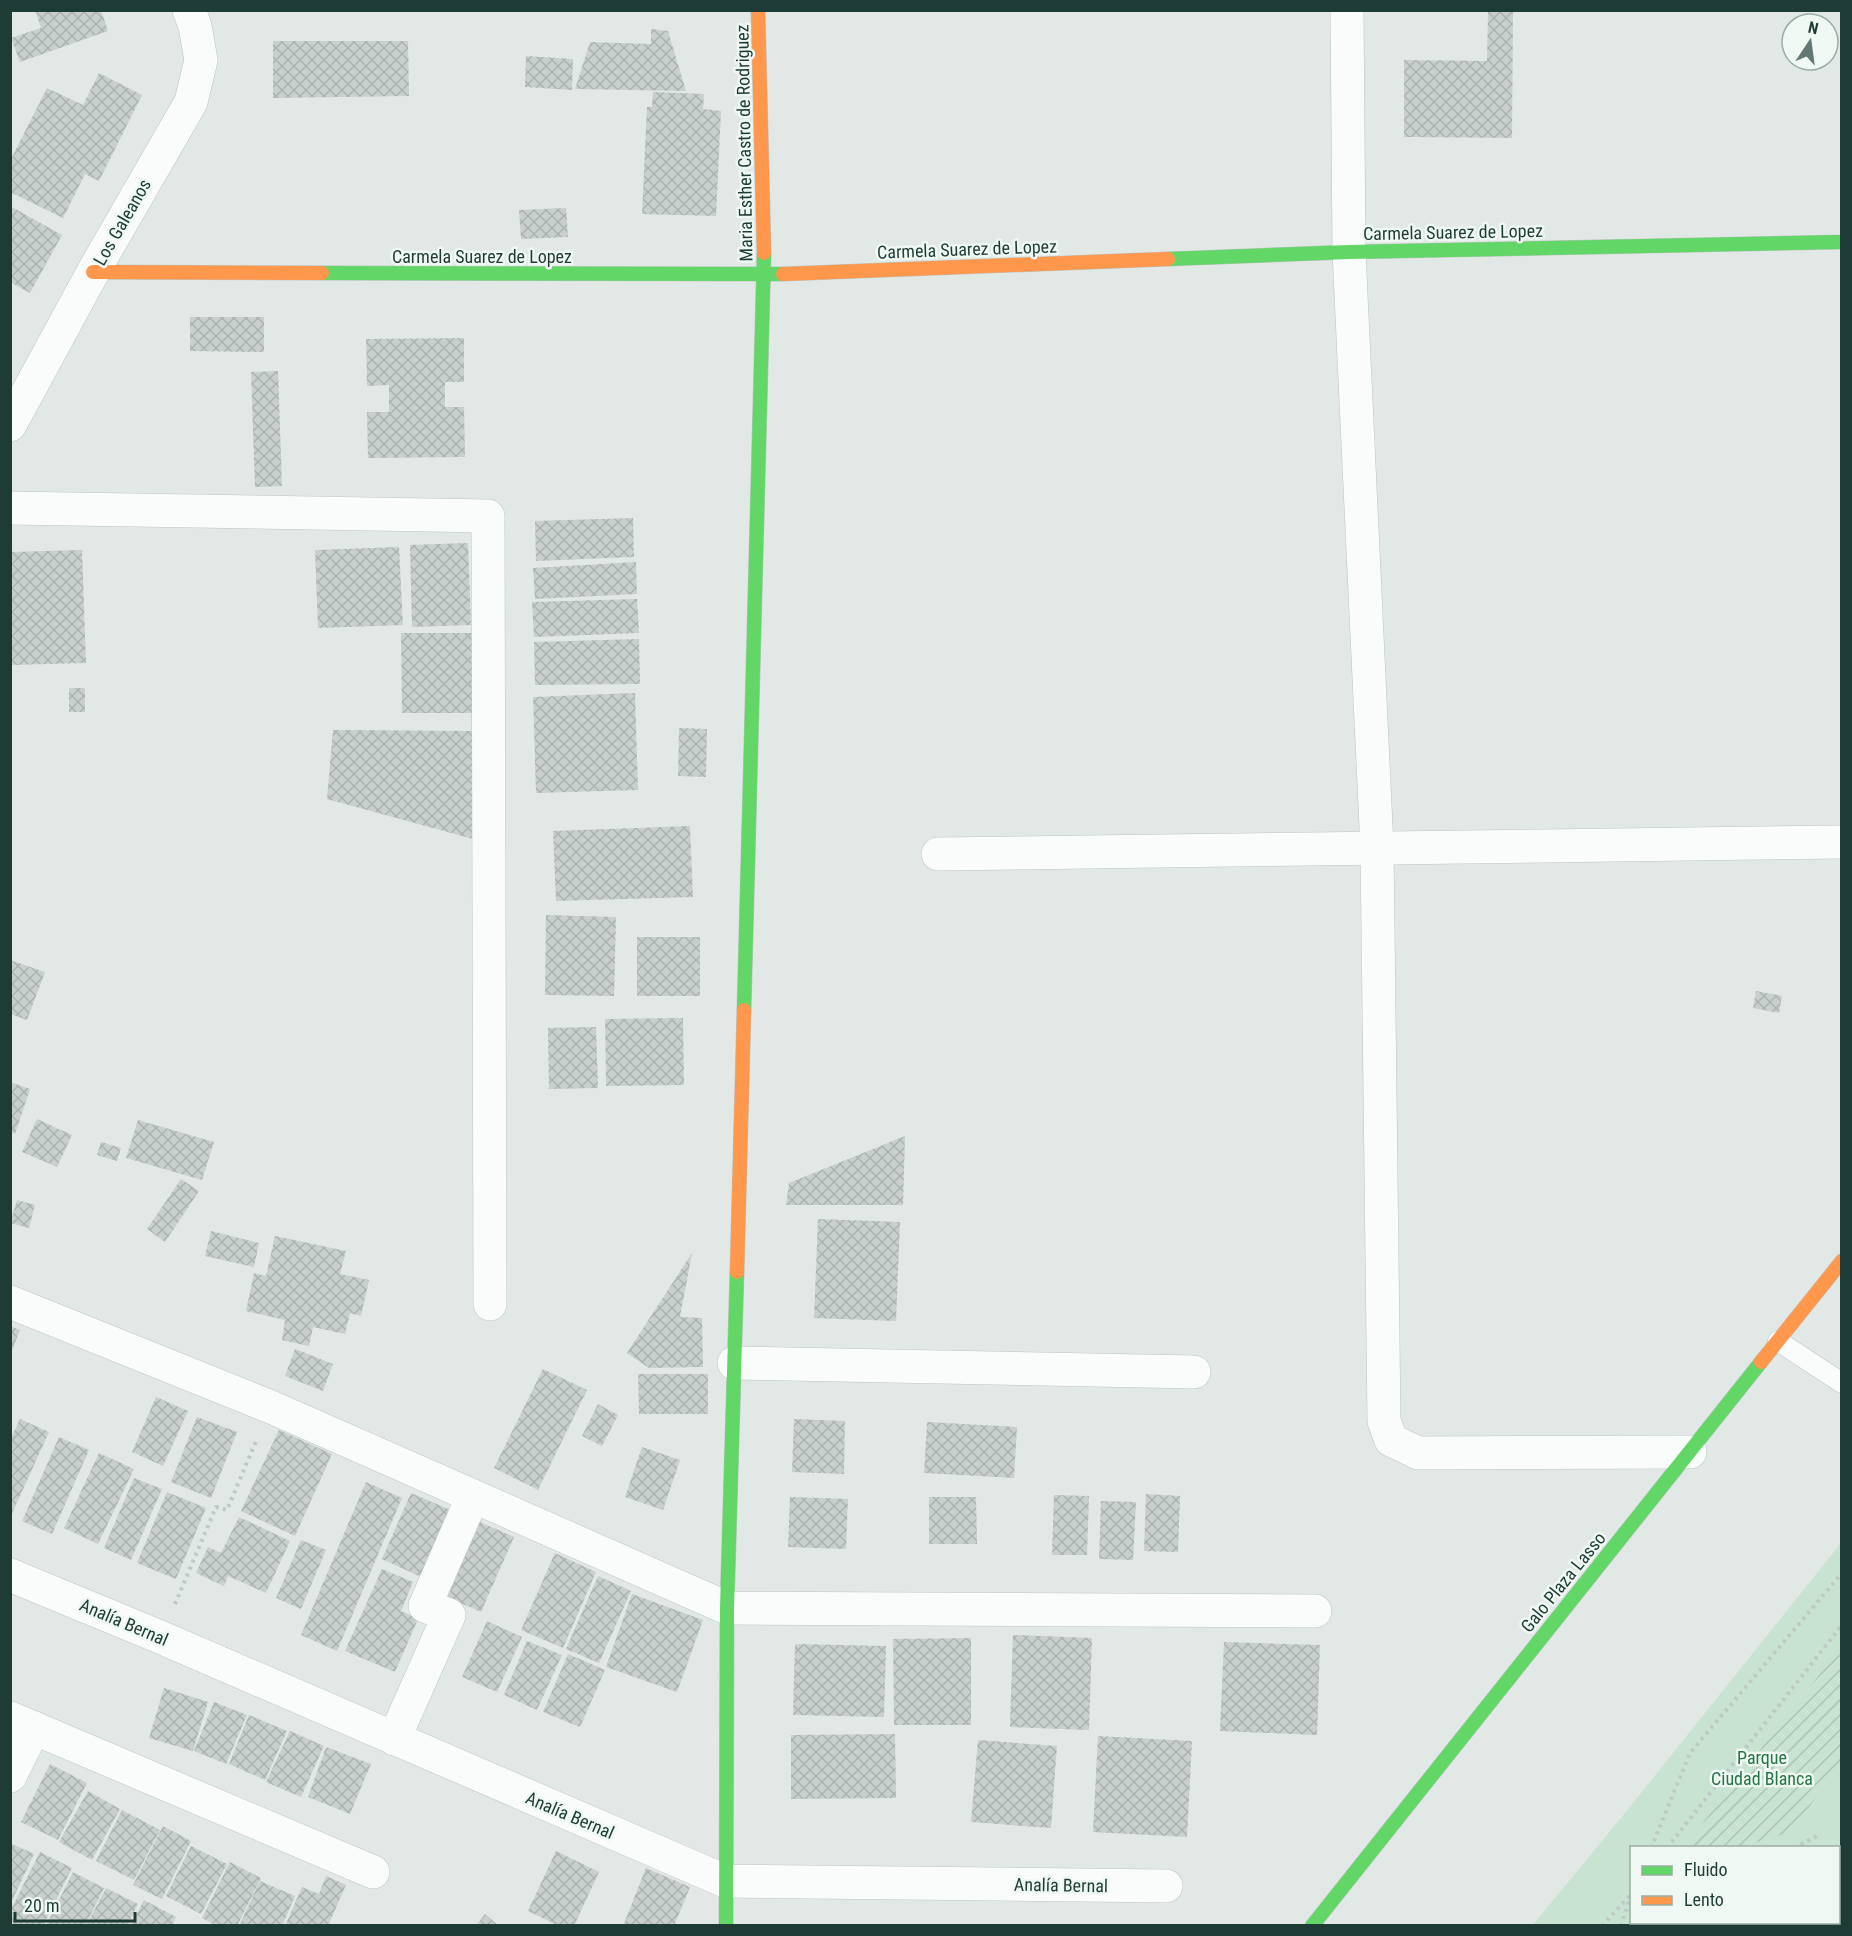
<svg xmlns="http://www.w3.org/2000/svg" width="1852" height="1936" font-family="'Roboto Condensed',sans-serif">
<defs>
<pattern id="garden-furrows" width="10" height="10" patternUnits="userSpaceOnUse" patternTransform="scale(1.5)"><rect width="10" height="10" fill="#c8e3d1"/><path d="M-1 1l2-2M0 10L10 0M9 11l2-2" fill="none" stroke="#abc4b4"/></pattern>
<pattern id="building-cross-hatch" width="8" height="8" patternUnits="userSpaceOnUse" patternTransform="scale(1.5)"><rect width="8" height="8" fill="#c8cfcc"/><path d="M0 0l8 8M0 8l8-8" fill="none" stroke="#abb3b0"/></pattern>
</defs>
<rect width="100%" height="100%" fill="#e1e8e5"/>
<!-- green -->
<path fill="#c8e3d1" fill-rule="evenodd" d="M1841 1543V1925L1532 1926 1625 1813ZM1632 1848H1838V1922H1632Z"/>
<!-- garden -->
<polygon fill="url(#garden-furrows)" points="1841,1647 1841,1760 1793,1831 1742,1847 1684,1847"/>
<!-- building -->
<g fill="url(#building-cross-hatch)">
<polygon points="35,10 101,10 108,31 20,62 11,38 41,28"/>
<polygon points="1488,10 1513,10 1512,138 1404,137 1404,60 1487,61"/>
<polygon points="651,29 668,31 686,91 575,89 590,42 651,44"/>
<polygon points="273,41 408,41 409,96 273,98"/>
<polygon points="526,56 573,59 572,90 525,87"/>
<polygon points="99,73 142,95 99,181 85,174 63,218 10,192 10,161 47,88 83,105"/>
<polygon points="653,92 704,94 703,109 721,111 716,216 642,214 647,107 652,107"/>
<polygon points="10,206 62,235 30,293 10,282"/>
<polygon points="566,208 568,237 521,239 519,210"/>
<polygon points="190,317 264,317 264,352 190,351"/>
<polygon points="464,338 464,382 445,382 445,407 464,407 465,457 368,458 367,412 389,412 389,385 367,386 366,339"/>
<polygon points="278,371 282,486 255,487 251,372"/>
<polygon points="633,518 634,557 536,561 535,521"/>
<polygon points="468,543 471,625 412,627 410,545"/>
<polygon points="399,547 403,625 318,628 315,550"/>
<polygon points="82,550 86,663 10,665 10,552"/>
<polygon points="636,562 637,594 535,599 533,568"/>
<polygon points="637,599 639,633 534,637 532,602"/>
<polygon points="401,633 472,633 473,713 402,713"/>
<polygon points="639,639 640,684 535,685 534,642"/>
<rect x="69" y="688" width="16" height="24"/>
<polygon points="635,693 638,790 536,793 533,697"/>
<polygon points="679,728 707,729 706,777 678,776"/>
<polygon points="333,730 472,731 473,839 327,799"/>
<polygon points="690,826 693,897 556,901 553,831"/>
<polygon points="546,915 616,917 614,996 545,995"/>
<rect x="637" y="937" width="63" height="59"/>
<polygon points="10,960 45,972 27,1020 10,1014"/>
<polygon points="1756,991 1782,996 1779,1013 1753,1008"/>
<polygon points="683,1018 684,1085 606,1086 605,1019"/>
<polygon points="596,1027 598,1088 549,1089 548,1028"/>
<polygon points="10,1082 30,1089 15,1134 10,1132"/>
<polygon points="37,1119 72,1135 57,1167 22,1152"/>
<polygon points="138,1120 214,1142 202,1180 126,1158"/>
<polygon points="905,1136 903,1205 786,1205 789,1183"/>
<polygon points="101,1142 121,1148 117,1161 97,1155"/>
<polygon points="181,1179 199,1191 165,1242 147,1229"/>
<polygon points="17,1200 35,1205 29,1228 10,1223"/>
<polygon points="818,1219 900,1222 896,1321 814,1318"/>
<polygon points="211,1231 259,1243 254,1267 205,1256"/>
<polygon points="275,1236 346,1251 340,1274 369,1280 361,1316 350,1313 345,1334 313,1327 309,1346 282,1340 285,1320 246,1311 254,1273 266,1276"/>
<polygon points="692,1253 680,1317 702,1318 703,1367 649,1368 627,1353"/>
<polygon points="10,1326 20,1330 11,1353 10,1353"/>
<polygon points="295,1349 333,1364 323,1391 285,1376"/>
<polygon points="543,1369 587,1390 538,1490 494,1468"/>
<polygon points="638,1374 708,1374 708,1414 639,1414"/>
<polygon points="156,1397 188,1411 163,1466 132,1452"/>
<polygon points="598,1404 618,1415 602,1446 582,1436"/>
<polygon points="197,1417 237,1432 211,1498 171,1482"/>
<polygon points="20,1419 49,1432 10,1518 10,1440"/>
<polygon points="794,1419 845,1421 844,1474 792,1472"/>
<polygon points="927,1422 1017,1427 1014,1478 924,1473"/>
<polygon points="279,1430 332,1454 295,1536 241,1511"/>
<polygon points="59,1437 89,1450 52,1534 22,1521"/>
<polygon points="642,1447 680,1460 663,1510 625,1497"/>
<polygon points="99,1453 134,1469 98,1544 64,1528"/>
<polygon points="134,1478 162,1489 131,1560 104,1548"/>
<polygon points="366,1482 402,1498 337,1651 301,1635"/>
<polygon points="167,1492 206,1508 176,1579 137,1563"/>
<polygon points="411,1493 453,1511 423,1578 382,1559"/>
<polygon points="1146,1494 1180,1496 1178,1552 1144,1551"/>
<polygon points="1054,1495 1089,1496 1087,1555 1052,1555"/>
<polygon points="790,1497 848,1499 846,1549 788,1547"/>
<polygon points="929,1497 976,1497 977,1544 929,1544"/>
<polygon points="1101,1501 1136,1502 1133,1560 1099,1559"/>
<polygon points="239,1517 290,1541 266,1593 228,1576 224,1586 196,1573 208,1547 221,1553"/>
<polygon points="480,1522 514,1537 481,1612 447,1597"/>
<polygon points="301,1540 326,1550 301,1609 276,1598"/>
<polygon points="555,1553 596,1572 563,1648 521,1630"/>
<polygon points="382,1569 413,1582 401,1611 418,1619 395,1672 345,1651"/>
<polygon points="598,1576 631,1591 599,1663 566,1649"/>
<polygon points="632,1594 703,1620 677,1692 606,1667"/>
<polygon points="487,1621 522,1637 497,1692 462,1677"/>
<polygon points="1013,1635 1092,1638 1089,1730 1010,1727"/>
<polygon points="971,1638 971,1725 894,1725 893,1639"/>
<polygon points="527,1641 562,1655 537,1710 504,1695"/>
<polygon points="1224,1642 1320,1645 1317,1735 1220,1731"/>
<polygon points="795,1644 886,1646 884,1717 793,1715"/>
<polygon points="568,1654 605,1670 580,1727 543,1712"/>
<polygon points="164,1688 208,1702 193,1751 149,1738"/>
<polygon points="214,1702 247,1715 226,1764 194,1751"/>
<polygon points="249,1715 287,1731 265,1780 229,1764"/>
<polygon points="290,1731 324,1746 301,1797 266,1782"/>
<polygon points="895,1734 896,1798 791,1799 791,1735"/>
<polygon points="1098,1736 1192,1741 1187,1837 1093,1832"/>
<polygon points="978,1740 1057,1746 1051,1828 971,1822"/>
<polygon points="326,1747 371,1764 350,1814 308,1797"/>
<polygon points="50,1764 87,1783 58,1840 21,1822"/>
<polygon points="88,1791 120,1809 92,1860 59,1842"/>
<polygon points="122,1810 160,1830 134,1880 96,1861"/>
<polygon points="163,1826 191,1841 162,1899 133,1885"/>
<polygon points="10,1843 34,1854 10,1905"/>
<polygon points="191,1846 227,1864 201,1914 166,1896"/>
<polygon points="1842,1847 1842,1889 1838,1883 1838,1848"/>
<polygon points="556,1851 599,1872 574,1926 559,1926 528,1911"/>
<polygon points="40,1852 72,1868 43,1926 10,1926 10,1911"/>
<polygon points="230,1862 261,1878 237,1926 217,1926 202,1918"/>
<polygon points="646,1868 690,1887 674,1926 623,1926"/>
<polygon points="73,1872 104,1888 85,1926 46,1926"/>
<polygon points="326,1876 346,1885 328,1926 285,1926 302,1887 319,1894"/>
<polygon points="260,1881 295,1896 282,1926 239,1926"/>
<polygon points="106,1888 138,1904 127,1926 86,1926"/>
<polygon points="144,1900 176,1917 172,1926 130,1926"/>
<polygon points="485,1914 499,1926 476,1926"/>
</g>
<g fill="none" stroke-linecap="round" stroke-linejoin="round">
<!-- lane casing -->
<g stroke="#bec5c2" stroke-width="21">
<polyline id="lane" points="1778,1341 1842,1383"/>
</g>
<!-- street casing -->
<g stroke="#bec5c2" stroke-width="34">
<g id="street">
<polyline points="1347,10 1349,252 1377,848 1384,1421 1391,1440 1418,1453 1690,1452"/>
<polyline points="10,425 93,272 191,102 201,60 195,26 189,10"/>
<polyline points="10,508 488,516 490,1304"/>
<polyline points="938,854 1842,842"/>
<polyline points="10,1302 271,1407 727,1608 1315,1611"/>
<polyline points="734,1363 1194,1372"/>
<polyline points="10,1575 160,1637 725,1881 1166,1886"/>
<polyline points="10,1718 373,1872"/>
<polyline points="394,1739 449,1615 425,1606 473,1496"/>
<polyline points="10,1776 34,1728"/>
</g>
</g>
<!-- fast casing -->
<g stroke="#bdc6c2" stroke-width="15">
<g id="fast">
<polyline points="1168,259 1349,252 1842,242"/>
<polyline points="322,273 783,274"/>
<polyline points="744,1010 764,253"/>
<polyline points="726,1926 727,1608 737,1272"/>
<polyline points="1312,1926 1761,1362"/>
</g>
</g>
<!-- slow casing -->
<g stroke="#bdc6c2" stroke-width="15">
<g id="slow">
<polyline points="758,10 764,253"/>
<polyline points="93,272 322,273"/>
<polyline points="783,274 1168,259"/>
<polyline points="737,1272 744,1010"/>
<polyline points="1761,1362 1842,1261"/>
</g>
</g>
<!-- path -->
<g stroke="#bec8c6" stroke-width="4" stroke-dasharray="3 4.5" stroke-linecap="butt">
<polyline points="175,1604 216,1507 227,1510 256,1441"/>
<polyline points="1651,1848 1690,1753 1842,1573"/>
<polyline points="1667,1848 1842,1625"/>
<polyline points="1794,1848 1819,1835"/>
<polyline points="1602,1926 1632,1893"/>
<polyline points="1621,1926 1631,1895"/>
<polyline points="1693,1926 1695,1922"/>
</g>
<!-- lane -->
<use href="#lane" stroke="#fafcfb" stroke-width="20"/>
<!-- street -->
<use href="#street" stroke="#fafcfb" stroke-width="33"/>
<!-- fast -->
<use href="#fast" stroke="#63d668" stroke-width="14"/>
<!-- slow -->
<use href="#slow" stroke="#ff974d" stroke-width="14"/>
</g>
<g text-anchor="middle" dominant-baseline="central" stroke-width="5" stroke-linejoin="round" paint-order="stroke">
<!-- street labels -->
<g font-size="18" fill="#1e3c35" stroke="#eff8f3">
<text transform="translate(744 143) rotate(-91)">Maria Esther Castro de Rodriguez</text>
<text transform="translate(122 222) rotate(-60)">Los Galeanos</text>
<text transform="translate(1453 232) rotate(-1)">Carmela Suarez de Lopez</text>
<text transform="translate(967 249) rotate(-2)">Carmela Suarez de Lopez</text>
<text x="482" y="256">Carmela Suarez de Lopez</text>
<text transform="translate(1563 1582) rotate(-51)">Galo Plaza Lasso</text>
<text transform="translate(124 1622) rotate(23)">Analía Bernal</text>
<text transform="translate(570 1815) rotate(23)">Analía Bernal</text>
<text transform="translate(1061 1885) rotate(1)">Analía Bernal</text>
</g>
<!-- park labels -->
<g font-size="18" fill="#257646" stroke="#eff8f3">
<text x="1762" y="1757">Parque<tspan x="1762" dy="21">Ciudad Blanca</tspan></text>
</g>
</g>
<!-- border -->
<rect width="1852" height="1936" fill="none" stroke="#1e3c35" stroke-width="24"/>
<!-- legend -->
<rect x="1630" y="1846" width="210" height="78" fill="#eff8f3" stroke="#9bada7" stroke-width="1.5"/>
<rect x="1642" y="1866" width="30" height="9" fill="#63d668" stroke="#9bada7" stroke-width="1.5"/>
<text x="1684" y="1876" font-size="18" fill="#1e3c35">Fluido</text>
<rect x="1642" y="1896" width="30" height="9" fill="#ff974d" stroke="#9bada7" stroke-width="1.5"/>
<text x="1684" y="1906" font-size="18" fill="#1e3c35">Lento</text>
<!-- north arrow -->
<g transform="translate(1810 42) rotate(13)"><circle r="28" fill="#eff8f3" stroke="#9bada7" stroke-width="1.5"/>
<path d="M0-4.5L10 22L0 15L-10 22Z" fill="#627873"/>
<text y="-9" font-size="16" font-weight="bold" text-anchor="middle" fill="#1e3c35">N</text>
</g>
<!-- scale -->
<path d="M15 1912v9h120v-9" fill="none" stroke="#1e3c35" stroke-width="3"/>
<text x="24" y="1912" font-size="18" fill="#1e3c35" stroke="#eff8f3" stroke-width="4.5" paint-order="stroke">20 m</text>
</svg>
